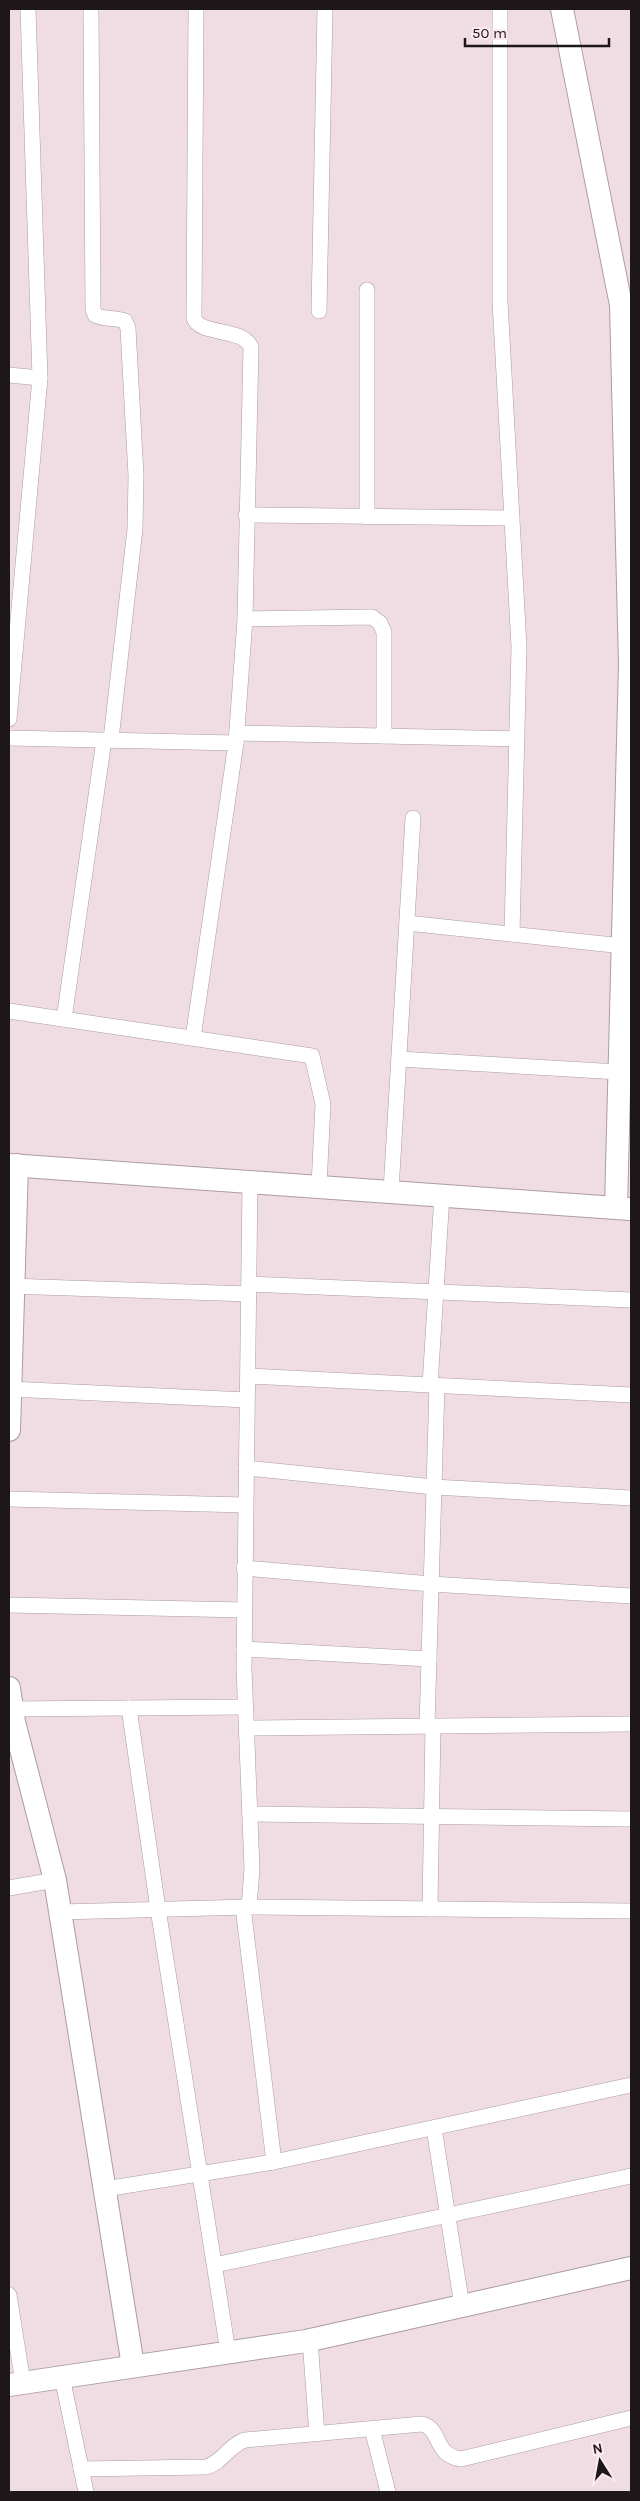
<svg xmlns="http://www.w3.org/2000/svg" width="640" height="2501" font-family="Karla,sans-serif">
<rect width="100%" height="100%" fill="#efdde3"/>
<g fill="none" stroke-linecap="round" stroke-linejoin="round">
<!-- street casing -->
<g stroke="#ac9ca2" stroke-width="16">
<g id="street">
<polyline points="28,9 40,378"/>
<path d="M91 9 93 309 95 315C104 320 115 317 125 321L128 328 136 476 135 529 111 739"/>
<path d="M196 9 194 318C200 336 242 327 251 347L245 619 236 743"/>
<polyline points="500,9 500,301 519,647 512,934"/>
<polyline points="319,311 325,9"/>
<polyline points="9,375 40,378 9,719"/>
<polyline points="246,515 512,518"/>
<polyline points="367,517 367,290"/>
<polyline points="245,619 372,617 380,623 384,632 384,736"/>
<polyline points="238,733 517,739"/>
<polyline points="9,738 236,743 193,1038"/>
<polyline points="407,923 623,946"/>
<polyline points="9,1011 312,1056 323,1104 319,1186"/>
<polyline points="64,1019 104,740"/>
<polyline points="399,1059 619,1072"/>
<polyline points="391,1191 413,818"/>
<polyline points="249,1284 631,1300"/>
<polyline points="9,1286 249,1294"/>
<polyline points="248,1376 631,1395"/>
<polyline points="430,1385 442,1195"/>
<polyline points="9,1389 247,1400"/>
<polyline points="246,1468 434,1487 631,1498"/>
<polyline points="9,1499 245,1505"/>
<polyline points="244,1568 431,1584 631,1596"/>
<polyline points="9,1605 244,1610"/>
<polyline points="244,1649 429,1659"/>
<polyline points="129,1708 158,1909 228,2352"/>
<polyline points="9,1709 245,1707"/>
<polyline points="427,1726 437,1385"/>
<polyline points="246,1728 631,1724"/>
<polyline points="250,1814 631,1819"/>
<polyline points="9,1888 55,1880"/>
<polyline points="243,1907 274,2162"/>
<polyline points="249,1907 252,1869 244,1668 250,1182"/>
<polyline points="430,1909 433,1726"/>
<polyline points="60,1912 249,1907 631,1911"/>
<polyline points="434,2128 462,2306"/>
<polyline points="105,2189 274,2162 631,2085"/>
<polyline points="215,2265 631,2176"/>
<polyline points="9,2295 23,2383"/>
<polyline points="310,2340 317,2434"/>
<polyline points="62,2377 86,2492"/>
<polyline points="372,2429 388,2492"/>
<path d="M81 2469 206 2467C222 2463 229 2445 245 2440L422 2424C442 2429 433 2455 461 2459L631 2418"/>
</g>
</g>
<!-- secondary casing -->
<g stroke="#ac9ca2" stroke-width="24">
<g id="secondary">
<polyline points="562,9 621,305 630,664 616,1207"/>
<polyline points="9,1165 630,1209"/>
<polyline points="9,1430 17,1165"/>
<polyline points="9,1688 14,1722 55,1880 133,2366"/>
<polyline points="9,2385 306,2341 631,2268"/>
</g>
</g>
<!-- street -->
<use href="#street" stroke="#fff" stroke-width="15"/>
<!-- secondary -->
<use href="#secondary" stroke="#fff" stroke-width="22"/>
</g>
<!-- border -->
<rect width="640" height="2501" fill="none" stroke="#1d1719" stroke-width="20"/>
<!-- north arrow -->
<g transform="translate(600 2461) rotate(349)" stroke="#fceaf1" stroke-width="4" paint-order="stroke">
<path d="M0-4L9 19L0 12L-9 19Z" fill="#1d1719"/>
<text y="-8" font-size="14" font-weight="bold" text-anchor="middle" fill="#1d1719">N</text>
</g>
<!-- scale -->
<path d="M465 38v8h144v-8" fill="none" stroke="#1d1719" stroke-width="2.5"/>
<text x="472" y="38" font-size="15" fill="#1d1719" stroke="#fceaf1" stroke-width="4" paint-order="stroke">50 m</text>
</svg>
